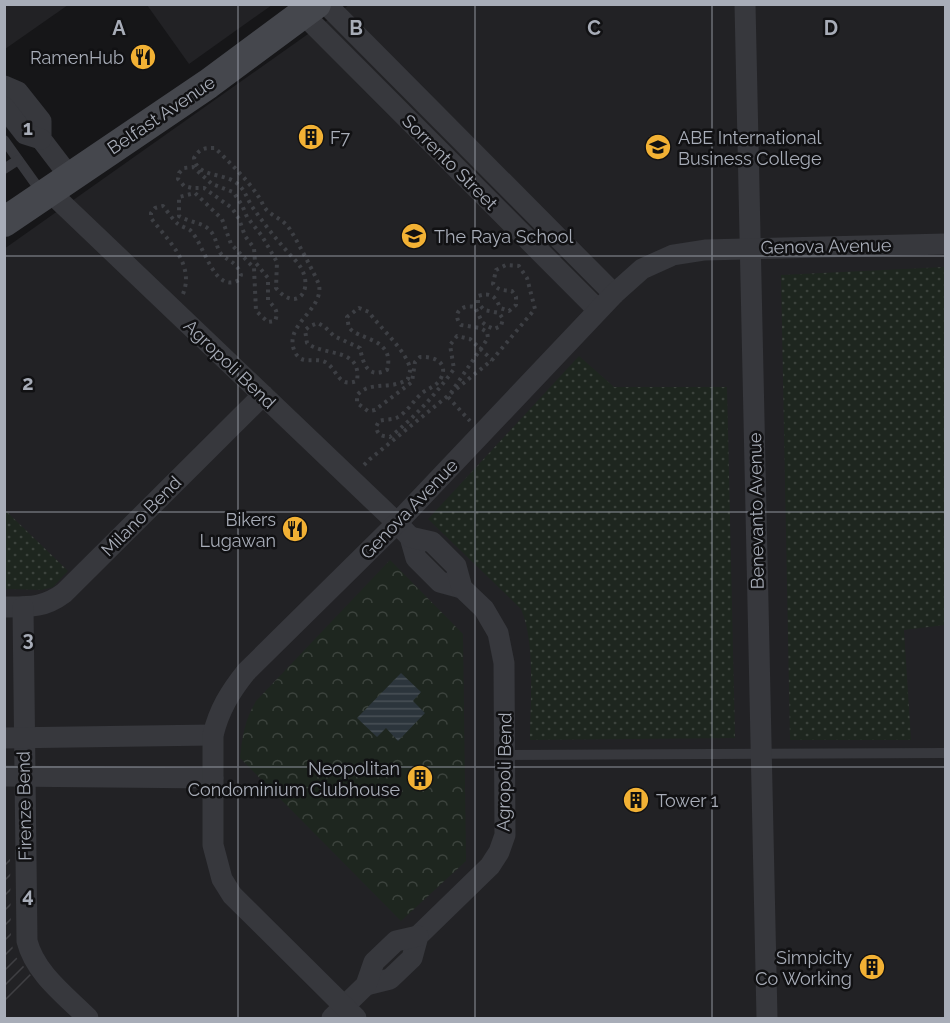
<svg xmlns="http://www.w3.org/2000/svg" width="950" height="1023" font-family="Raleway,sans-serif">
<defs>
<pattern id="industrial-furrows" width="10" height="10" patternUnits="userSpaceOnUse" patternTransform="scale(1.5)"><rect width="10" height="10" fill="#222225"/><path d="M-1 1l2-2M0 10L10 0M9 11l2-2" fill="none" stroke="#3f3f43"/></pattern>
<pattern id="grass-dots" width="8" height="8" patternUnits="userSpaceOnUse" patternTransform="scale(1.5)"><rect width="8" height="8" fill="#1e261f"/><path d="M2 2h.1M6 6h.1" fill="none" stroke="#3c433d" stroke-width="1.8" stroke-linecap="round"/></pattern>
<pattern id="park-crowns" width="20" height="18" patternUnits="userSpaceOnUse" patternTransform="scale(1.5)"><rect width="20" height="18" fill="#1e261f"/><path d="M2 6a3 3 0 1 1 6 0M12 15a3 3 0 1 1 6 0" fill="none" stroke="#3c433d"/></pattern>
<pattern id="water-rules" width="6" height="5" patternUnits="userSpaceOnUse" patternTransform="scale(1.5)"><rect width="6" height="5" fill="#2c353c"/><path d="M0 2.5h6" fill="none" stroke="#485056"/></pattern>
</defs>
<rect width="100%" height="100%" fill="#161618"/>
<!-- built -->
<g fill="#222225">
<polygon points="5,4 68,4 68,5 5,49"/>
<polygon points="147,5 272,5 189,64"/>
<polygon points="349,5 945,5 945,1018 5,1018 4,249"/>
</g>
<!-- industrial -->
<polygon fill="url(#industrial-furrows)" points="10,857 11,942 15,956 33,978 5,1009 4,862"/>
<!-- grass -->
<g fill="url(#grass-dots)">
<polygon points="945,267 945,625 904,630 911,740 790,740 781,275"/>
<path d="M579 356 614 387H727L735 738 530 740C530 701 536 644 521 609L428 519Z"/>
<polygon points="4,509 68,571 53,587 42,590 5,589"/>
</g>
<!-- park -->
<path fill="url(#park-crowns)" d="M390 560 463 634 466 861 401 921 240 758C242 736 245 720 256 701Z"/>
<!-- water -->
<polygon fill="url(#water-rules)" points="401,673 421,692 413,701 425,713 398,741 386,728 377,737 357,718"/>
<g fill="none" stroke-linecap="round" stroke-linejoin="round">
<!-- path -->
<g stroke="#3d3f44" stroke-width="4" stroke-dasharray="3 4.5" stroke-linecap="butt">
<path d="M183 294C195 264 168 241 151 218V213L155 208 163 206C168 212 173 220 178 224 182 227 188 228 191 231 205 246 214 294 239 280L241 275C236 261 231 263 222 255 216 249 217 239 212 233 205 222 190 223 179 216V197L195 193 222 219 231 244 254 268 256 311 268 322 275 321C279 311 275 308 268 300V278L255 262 254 248 245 236 239 219 232 208 204 188H192L184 186 178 179 179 173 184 168 193 167 212 184 233 192 242 205 247 217 262 236 277 262 276 288C299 316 318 284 295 260 279 243 264 224 251 205 246 196 244 188 235 182 222 173 197 177 194 158 200 148 204 148 215 148 229 162 248 180 258 196 261 199 262 204 265 208 271 216 283 219 289 228 293 233 318 280 319 285 324 311 280 326 296 354 303 365 315 357 325 362 338 369 337 388 357 381 362 347 325 357 307 343L305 330 310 326 318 323 325 327 334 336 360 348C363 364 368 379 387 370 396 337 356 340 349 327 348 325 348 320 347 317L359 308 369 312C379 327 409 353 410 370 410 373 408 376 408 379 390 391 371 380 357 395V403L368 411 375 410 412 382 415 362 420 357C433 356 449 362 441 378 437 386 429 388 422 393 414 400 407 412 398 417 394 420 385 419 379 421L376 427C378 436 382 436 390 437 415 417 436 394 454 369L450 345 457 336 470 339 492 360"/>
<polyline points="448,397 470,421"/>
<path d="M364 465 370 459 492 360 535 309 527 278 519 266 506 265 496 270 493 284C499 291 504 290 512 291L516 297V305L509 311 500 308C496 296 490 292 478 296V303L484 310 499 313 503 319 501 326 494 329 487 326 482 322 475 307C462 304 451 313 461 325L480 328 487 332 488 338 448 397"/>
</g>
<!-- service -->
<g stroke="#37383d" stroke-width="10">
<polyline points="4,140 42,193"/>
<polyline points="4,169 18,160"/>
<polyline points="505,755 946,753"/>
</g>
<!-- minor -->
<g stroke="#37383d" stroke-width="21">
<polyline points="326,4 614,294"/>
<polyline points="745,4 767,1018"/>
<polyline points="303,14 597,309"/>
<polyline points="4,86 18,92 41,121 41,139 70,177"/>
<polyline points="4,107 25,134 41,139"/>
<polyline points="49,191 397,523 410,537 416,558 440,582 462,588"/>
<path d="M4 607C29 607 44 608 64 593L263 395"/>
<path d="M23 607 27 941C35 973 65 995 88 1018"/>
<polyline points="4,738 213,735"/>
<polyline points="4,776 213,778"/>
<polyline points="366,985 390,979 412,958 418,936 490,866 499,852 505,835 504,663 498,633 484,609 462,588 456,566 432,542 410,537"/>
<polyline points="332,1018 366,985 374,962 396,941 418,936"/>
<path d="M356 1018 232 895 222 879 213 845V735C219 710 230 692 246 672L397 523 614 294 642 269 673 255 705 250 946 244"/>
</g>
<!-- secondary -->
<polyline stroke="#45474d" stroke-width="30" points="4,222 208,84 316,4"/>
</g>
<!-- grid -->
<path fill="none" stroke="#a8adb8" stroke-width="1.5" stroke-opacity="0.55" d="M238 4V1018M475 4V1018M712 4V1018M4 256H946M4 512H946M4 767H946"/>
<!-- icons -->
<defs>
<g id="restaurant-disc" transform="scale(1.35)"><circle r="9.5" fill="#f2b134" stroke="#111113"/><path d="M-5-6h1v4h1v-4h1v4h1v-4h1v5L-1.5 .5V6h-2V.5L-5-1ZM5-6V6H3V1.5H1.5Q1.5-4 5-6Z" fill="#111"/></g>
<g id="building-disc" transform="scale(1.35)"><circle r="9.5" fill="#f2b134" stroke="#111113"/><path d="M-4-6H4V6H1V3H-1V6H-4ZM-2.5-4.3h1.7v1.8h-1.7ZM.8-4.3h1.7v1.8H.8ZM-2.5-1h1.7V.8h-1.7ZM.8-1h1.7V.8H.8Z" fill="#111"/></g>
<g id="school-disc" transform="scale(1.35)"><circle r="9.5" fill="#f2b134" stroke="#111113"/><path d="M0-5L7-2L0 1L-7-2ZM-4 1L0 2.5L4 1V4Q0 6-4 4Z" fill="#111"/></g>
</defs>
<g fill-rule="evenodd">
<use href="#restaurant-disc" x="143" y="57"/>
<use href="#building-disc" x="311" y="137"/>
<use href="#school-disc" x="658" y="147"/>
<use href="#school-disc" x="414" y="236"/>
<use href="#restaurant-disc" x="295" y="529"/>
<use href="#building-disc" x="420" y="778"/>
<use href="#building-disc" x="636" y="800"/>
<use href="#building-disc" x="872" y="967"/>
</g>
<g text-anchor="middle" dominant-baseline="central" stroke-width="5" stroke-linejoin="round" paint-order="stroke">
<!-- poi labels -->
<g font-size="18" fill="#a8adb8" stroke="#111113" text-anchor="end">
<text x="124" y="57">RamenHub</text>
<text x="330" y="137" text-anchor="start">F7</text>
<text x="678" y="137" text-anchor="start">ABE International<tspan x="678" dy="21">Business College</tspan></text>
<text x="434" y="236" text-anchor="start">The Raya School</text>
<text x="276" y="519">Bikers<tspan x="276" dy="21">Lugawan</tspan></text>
<text x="400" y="768">Neopolitan<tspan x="400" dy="21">Condominium Clubhouse</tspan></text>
<text x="656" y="800" text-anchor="start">Tower 1</text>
<text x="852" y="957">Simpicity<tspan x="852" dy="21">Co Working</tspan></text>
</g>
<!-- street labels -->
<g font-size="18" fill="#a8adb8" stroke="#111113">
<text transform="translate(161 115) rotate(-34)">Belfast Avenue</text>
<text transform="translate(450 162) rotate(45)">Sorrento Street</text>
<text transform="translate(826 246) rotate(-1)">Genova Avenue</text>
<text transform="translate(230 364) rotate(44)">Agropoli Bend</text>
<text transform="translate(409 509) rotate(-46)">Genova Avenue</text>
<text transform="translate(756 511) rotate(-91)">Benevanto Avenue</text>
<text transform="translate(141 516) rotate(-45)">Milano Bend</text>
<text transform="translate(504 772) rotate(-89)">Agropoli Bend</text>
<text transform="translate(24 806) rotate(-91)">Firenze Bend</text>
</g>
</g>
<g font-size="20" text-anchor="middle" font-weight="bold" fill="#a8adb8" stroke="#111113" stroke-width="5" stroke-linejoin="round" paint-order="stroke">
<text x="119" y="35">A</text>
<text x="356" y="35">B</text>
<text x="594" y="35">C</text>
<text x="831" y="35">D</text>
<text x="28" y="135">1</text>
<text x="28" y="390">2</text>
<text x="28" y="646">3</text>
<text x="28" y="902">4</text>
</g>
<!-- border -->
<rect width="950" height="1023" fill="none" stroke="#a8adb8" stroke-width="12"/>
</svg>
